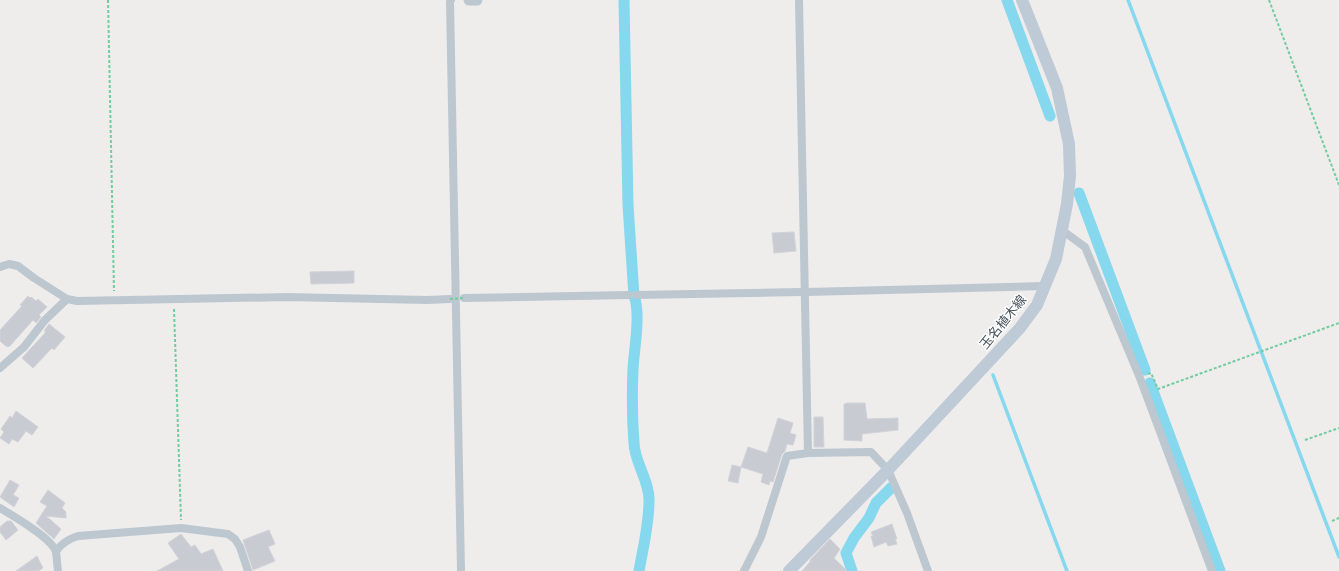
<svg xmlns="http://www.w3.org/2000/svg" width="1339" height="571" font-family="'Asap Condensed','Noto Sans JP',sans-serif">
<rect width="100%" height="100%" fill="#efecec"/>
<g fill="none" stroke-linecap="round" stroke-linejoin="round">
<!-- stream -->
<g stroke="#85d8ed" stroke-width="3.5">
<polyline points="1128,0 1339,557"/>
<polyline points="993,375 1067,571"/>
</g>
<!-- canal -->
<g stroke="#85d8ed" stroke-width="11">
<path d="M624 0 628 205 634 296C641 313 634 350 633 369 632 393 632 418 634 443 634 461 650 482 649 501 649 525 643 548 639 571"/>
<polyline points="1007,0 1050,116"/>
<polyline points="1079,193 1145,370"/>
<polyline points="1150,383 1220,571"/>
<polyline points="852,571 846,553 854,538 869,518 876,503 892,487"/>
</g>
</g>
<!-- building -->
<g fill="#c9cbd2" stroke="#d0d3d8">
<polygon points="794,232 796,251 774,253 772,233"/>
<polygon points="354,271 354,283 311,284 310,272"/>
<polygon points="28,296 30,298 31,297 36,301 38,299 47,307 39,315 41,317 36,323 33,320 9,347 8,346 7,347 0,341 0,330 22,306 20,305"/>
<polygon points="49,324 65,337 54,350 52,348 33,368 22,358 46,332 44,331"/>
<polygon points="847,403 865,403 867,419 898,418 898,430 862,434 862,441 844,440 844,404"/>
<polygon points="16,411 38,427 32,435 26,431 18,442 12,439 9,444 0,438 4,432 1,429 10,416 12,418"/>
<polygon points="814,417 823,417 824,447 814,447"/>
<polygon points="778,418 793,423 790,433 796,435 793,445 787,444 785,451 782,454 773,482 770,481 769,485 761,482 763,474 741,467 748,447 767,453"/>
<polygon points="732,465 741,467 738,483 728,481"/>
<polygon points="10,480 19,485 13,495 19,498 14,507 0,497"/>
<polygon points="48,490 65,503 62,508 66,512 66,518 46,516 61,529 54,539 36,523 47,506 40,502"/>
<polygon points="7,521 11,521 18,530 6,540 0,532 0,527"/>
<polygon points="892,524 897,539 895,539 897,544 888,546 886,542 874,547 871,536 873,536 871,532"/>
<polygon points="269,530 275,544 268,547 275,561 253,570 243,540"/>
<polygon points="181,534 191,547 195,545 201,554 213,549 223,571 157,571 179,559 168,543"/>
<polygon points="830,539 840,549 834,558 847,571 802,571 810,562 810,560"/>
<polygon points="37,556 43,568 38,571 16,571"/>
</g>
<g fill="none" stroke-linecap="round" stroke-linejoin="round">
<!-- path -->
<g stroke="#71cd9f" stroke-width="2" stroke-dasharray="3 2" stroke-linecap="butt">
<polyline points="108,0 114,291"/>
<polyline points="1269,0 1339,185"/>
<polyline points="174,309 181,520"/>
<polyline points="1148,374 1151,373 1158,389 1339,323"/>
<polyline points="1305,440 1339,428"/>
<polyline points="1332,521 1339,518"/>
</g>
<!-- minor -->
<g stroke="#bdc7cf" stroke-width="8">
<polyline points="451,0 450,2 461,571"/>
<polyline points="799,0 808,453 871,452 888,470 907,513 928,571"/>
<polyline points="1063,231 1085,247 1140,378 1212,571"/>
<polyline points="0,267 9,264 18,266 34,278 67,299 77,301 287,297 427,300 450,299"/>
<polyline points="806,292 1045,286"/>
<polyline points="636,295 801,292"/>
<polyline points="464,298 629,295"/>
<polyline points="0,368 24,347 45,320 67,299"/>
<path d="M0 508C13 516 52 538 56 552 57 558 57 565 58 571"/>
<path d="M56 551C62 543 68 539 78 536L181 528 228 534 235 539 240 547 248 571"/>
<polyline points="744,571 761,537 787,456 808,453"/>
</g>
<!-- tertiary -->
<polyline stroke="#bdc7cf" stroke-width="11" points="469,0 477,0"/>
<!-- secondary -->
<polyline stroke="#becad6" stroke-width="12" points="789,571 888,470 1020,328 1037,305 1056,259 1067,204 1070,176 1069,144 1057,88 1022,0"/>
<!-- path-bridge -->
<polyline stroke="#71cd9f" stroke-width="2" stroke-dasharray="3 2" stroke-linecap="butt" points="450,299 464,298"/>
</g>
<g text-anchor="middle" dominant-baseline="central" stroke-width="3" stroke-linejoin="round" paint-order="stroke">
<!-- street labels -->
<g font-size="13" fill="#45505a" stroke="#fff">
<text transform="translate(1003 322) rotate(-51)">玉名植木線</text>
</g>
</g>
</svg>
